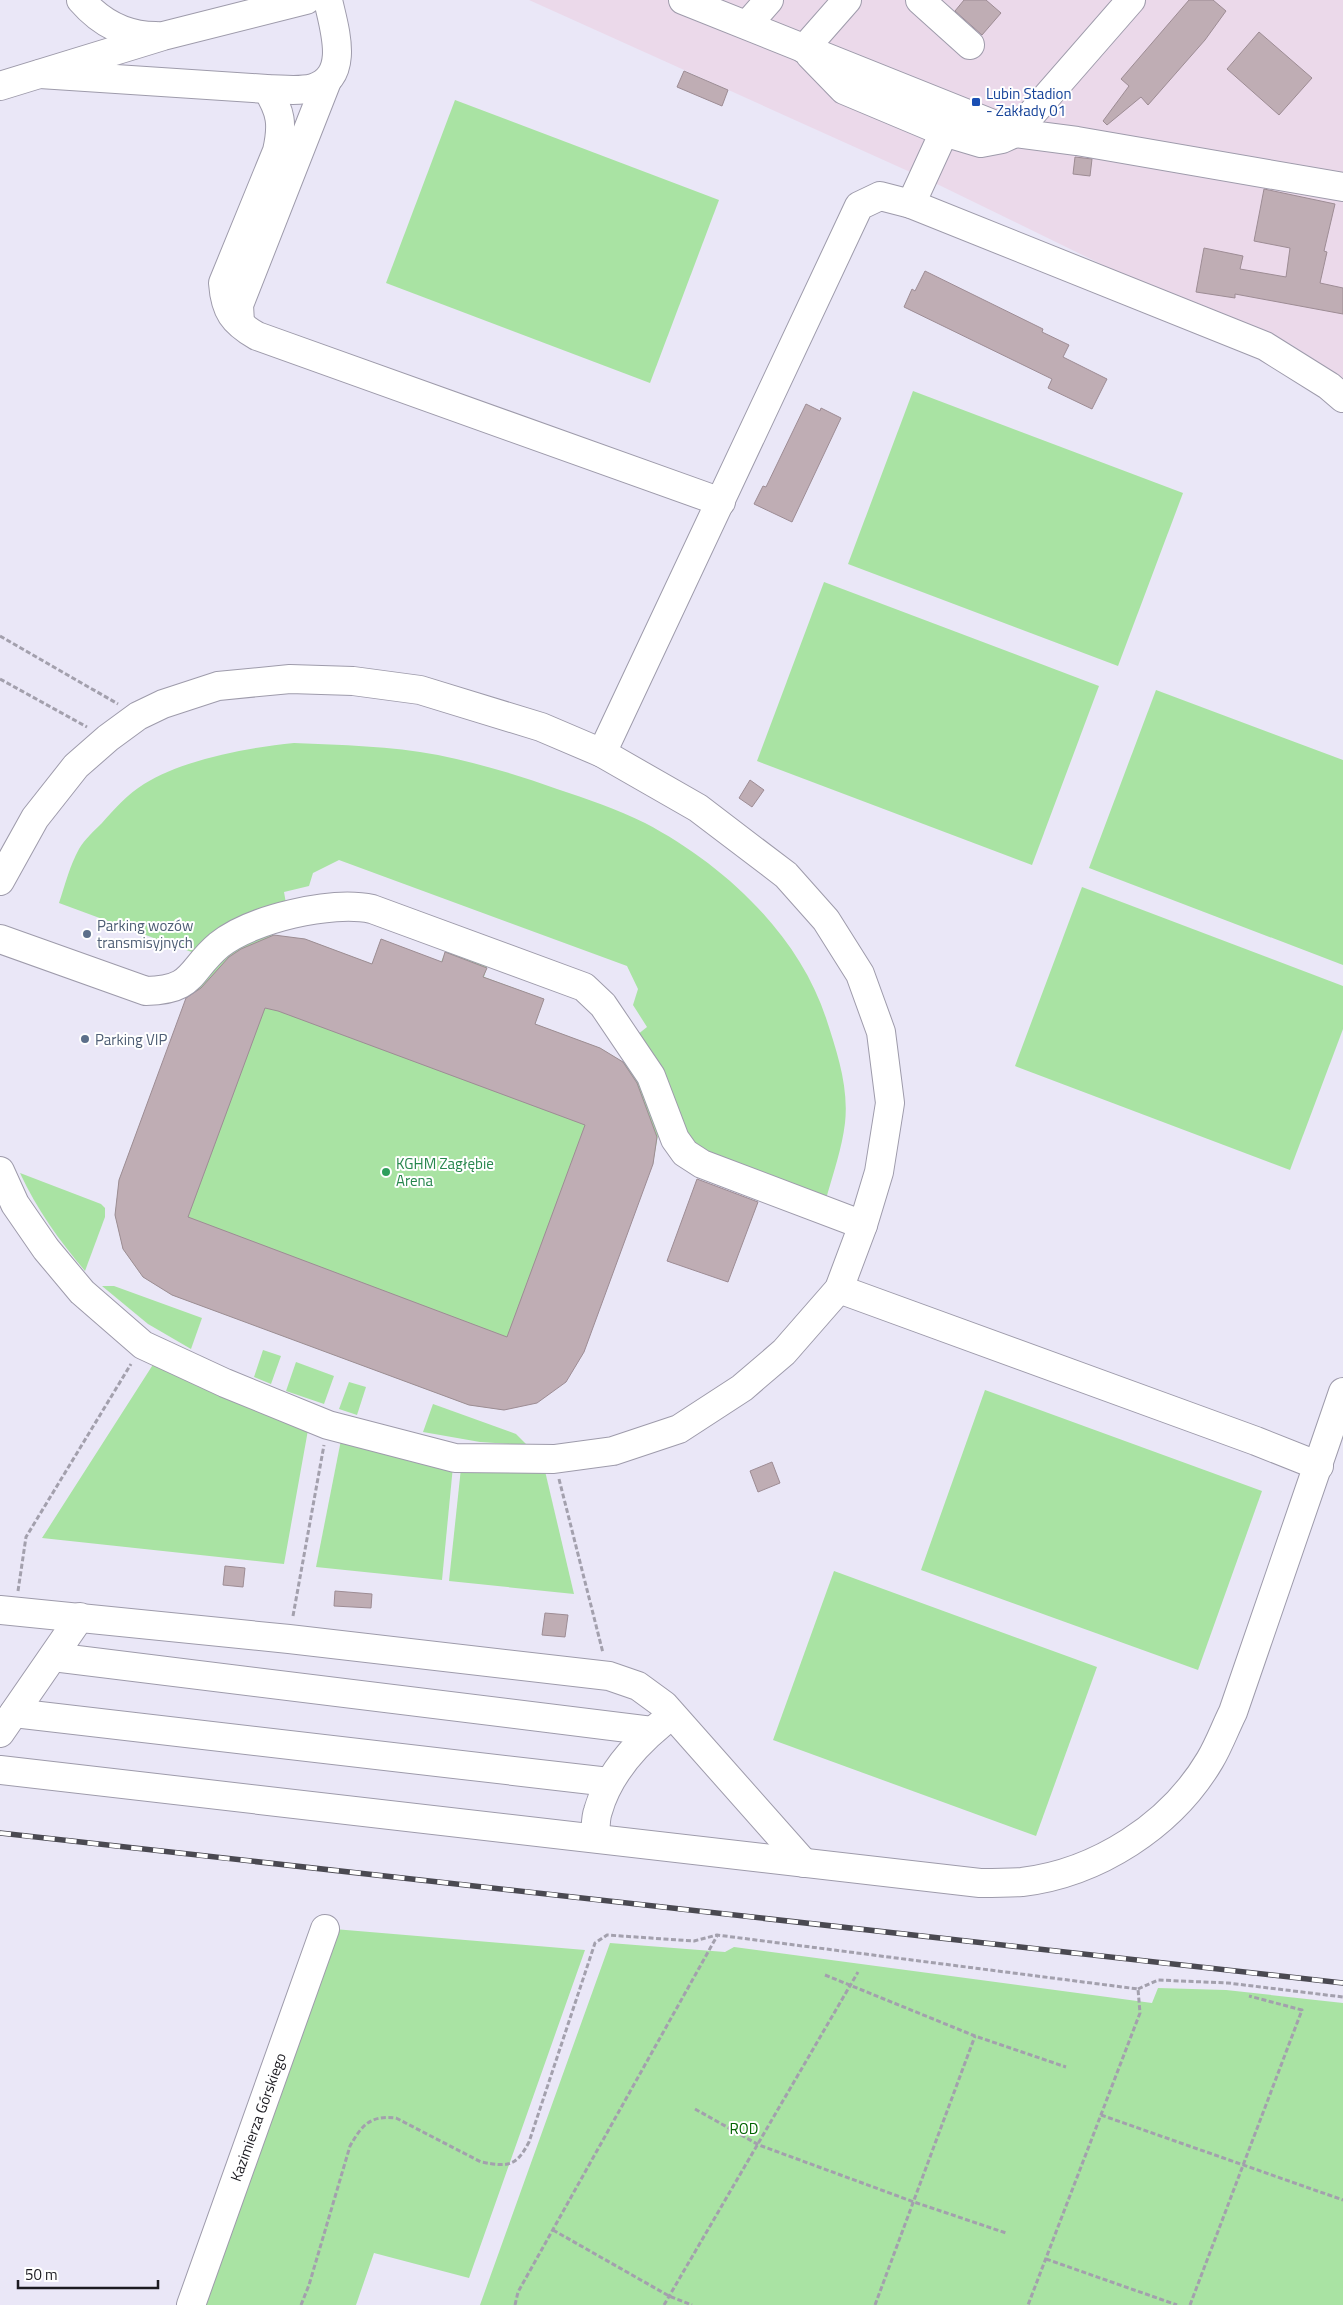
<svg xmlns="http://www.w3.org/2000/svg" width="1343" height="2305" font-family="'Titillium Web',sans-serif">
<rect width="100%" height="100%" fill="#eae7f7"/>
<!-- industrial -->
<polygon fill="#ebd9ea" points="529,0 1343,0 1343,380 1292,345 1148,287 939,185"/>
<!-- green -->
<g fill="#a9e3a3">
<polygon points="455,100 719,200 650,383 386,283"/>
<polygon points="913,391 1183,493 1118,666 848,564"/>
<polygon points="824,582 1099,686 1032,865 757,761"/>
<polygon points="1156,690 1343,760 1343,965 1089,868"/>
<path d="M294 743C342 745 390 746 438 755 478 763 518 775 557 789 587 799 617 809 645 823 723 864 798 933 826 1018 837 1052 849 1087 845 1123 842 1148 833 1174 826 1199L709 1155 689 1141 637 1035 647 1027 633 1005 638 989 627 966 339 860 313 873 309 886 284 892 287 909 197 954 59 903C65 885 70 865 79 849 85 839 94 831 102 823 114 809 128 794 144 784 185 759 246 748 294 743Z"/>
<polygon points="1082,887 1343,986 1343,1029 1290,1170 1015,1066"/>
<polygon points="270,935 305,939 372,964 381,939 441,962 447,948 488,963 484,977 544,999 535,1024 600,1048 631,1067 650,1095 659,1129 653,1164 504,1410 469,1405 172,1295 143,1277 123,1249 115,1215 119,1180 189,992 236,942"/>
<path d="M20 1173 101 1204 105 1208V1217L85 1271C59 1240 37 1210 20 1173Z"/>
<polygon points="102,1286 114,1286 202,1318 191,1349 148,1324"/>
<polygon points="263,1350 281,1356 271,1384 254,1377"/>
<polygon points="296,1362 334,1376 324,1404 286,1391"/>
<polygon points="154,1363 219,1396 308,1430 284,1564 42,1538"/>
<polygon points="349,1382 366,1387 357,1415 339,1409"/>
<polygon points="985,1390 1262,1491 1198,1670 921,1570"/>
<polygon points="433,1404 516,1434 527,1445 480,1442 423,1432"/>
<polygon points="341,1440 453,1466 442,1580 316,1567"/>
<polygon points="461,1468 545,1471 574,1594 449,1581"/>
<polygon points="834,1571 1097,1667 1036,1836 773,1740"/>
<polygon points="334,1929 585,1950 469,2278 374,2253 356,2305 201,2305"/>
<polygon points="610,1943 725,1952 734,1947 1152,2003 1158,1988 1226,1990 1343,2003 1343,2305 480,2305"/>
</g>
<!-- building -->
<g fill="#bfadb4" stroke="#9d8c94" fill-rule="evenodd">
<polygon points="964,0 986,0 1001,13 982,35 955,11"/>
<polygon points="1189,0 1213,0 1226,11 1205,40 1148,105 1141,97 1107,125 1103,121 1129,86 1121,79"/>
<polygon points="1259,32 1312,78 1279,115 1227,69"/>
<polygon points="684,71 728,90 722,106 677,87"/>
<polygon points="1075,157 1092,159 1090,176 1073,174"/>
<polygon points="1264,189 1335,204 1324,251 1327,252 1320,283 1343,288 1343,314 1235,294 1235,298 1196,292 1204,248 1243,256 1240,269 1286,277 1290,248 1254,241"/>
<polygon points="925,271 1043,329 1042,332 1069,345 1063,357 1107,379 1092,409 1048,388 1052,379 904,307 912,289 915,291"/>
<polygon points="806,404 820,411 821,408 841,418 792,522 754,504 763,486 766,487"/>
<polygon points="750,780 764,790 752,807 739,798"/>
<path d="M274 935 305 939 372 964 381 939 442 962 445 952 487 968 483 977 544 999 535 1024 600 1048 623 1062 637 1083 657 1137 653 1164 584 1352 566 1382 537 1403 504 1410 469 1405 172 1295 143 1277 123 1249 115 1215 119 1180 186 998 201 988 229 957 241 949ZM265 1008 278 1011 585 1125 507 1337 188 1217Z"/>
<polygon points="697,1179 758,1202 728,1282 667,1261"/>
<polygon points="772,1462 780,1483 758,1492 750,1471"/>
<polygon points="225,1566 245,1568 243,1587 223,1585"/>
<polygon points="335,1591 372,1594 371,1608 334,1606"/>
<polygon points="545,1613 568,1615 565,1637 542,1635"/>
</g>
<g fill="none" stroke-linecap="round" stroke-linejoin="round">
<!-- minor casing -->
<g stroke="#9e9bab" stroke-width="30">
<g id="minor">
<polyline points="683,0 1015,133 1077,141 1343,187"/>
<polyline points="920,0 970,45"/>
<polyline points="747,25 769,0"/>
<polyline points="804,49 847,0"/>
<polyline points="810,55 844,90 944,132 981,143 1002,139 1015,133 1131,0"/>
<path d="M40 74 267 89C281 89 298 92 313 88 351 76 334 28 328 0"/>
<path d="M267 89C281 112 283 124 277 151L223 283C225 311 233 322 257 336L721 502"/>
<polyline points="911,204 1265,346 1329,386 1343,398"/>
<polyline points="240,323 239,305 327,81"/>
<polyline points="602,753 859,206 880,196 911,204 944,132 956,110"/>
<polyline points="0,881 35,818 76,766 108,738 138,716 163,704 218,686 290,679 353,681 420,690 541,727 602,753 698,808 786,875 826,920 860,974 881,1032 890,1103 879,1172 863,1225 839,1289 784,1352 742,1388 679,1429 613,1451 554,1459 455,1458 328,1425 225,1383 143,1345 82,1292 46,1249 15,1204 0,1171"/>
<path d="M0 939 146 991C195 990 188 971 219 945 251 919 332 900 372 909L584 987 603 1005 651 1076 675 1139 685 1153 702 1164 863 1225"/>
<polyline points="839,1289 1256,1441 1319,1466"/>
<polyline points="0,1610 289,1639 609,1676 638,1686 664,1705 804,1863"/>
<polyline points="53,1657 652,1731"/>
<polyline points="14,1713 609,1782"/>
<polyline points="0,1733 80,1617"/>
<path d="M0 1770 980 1883C994 1883 1008 1883 1022 1882 1097 1873 1171 1826 1210 1760 1219 1745 1225 1728 1233 1712L1343 1392"/>
<path d="M595 1838C596 1829 595 1819 598 1811 608 1775 634 1746 662 1723"/>
<polyline points="191,2305 325,1929"/>
</g>
</g>
<!-- major casing -->
<g stroke="#9e9bab" stroke-width="30">
<g id="major">
<path d="M81 0C100 22 125 36 156 36"/>
<polyline points="0,86 163,36 306,0"/>
</g>
</g>
<!-- path -->
<g stroke="#a3a0ad" stroke-width="3" stroke-dasharray="5 2.5" stroke-linecap="butt">
<polyline points="0,636 118,704"/>
<polyline points="0,679 87,727"/>
<polyline points="559,1479 603,1653"/>
<polyline points="18,1591 26,1537 131,1364"/>
<polyline points="293,1616 324,1445"/>
<polyline points="825,1975 975,2036 1066,2067"/>
<polyline points="1138,1989 1158,1980 1228,1983 1343,1997"/>
<polyline points="695,2109 759,2145 914,2202 1006,2233"/>
<polyline points="1101,2115 1343,2200"/>
<polyline points="553,2230 669,2296 692,2305"/>
<polyline points="1046,2259 1177,2305"/>
<path d="M301 2305 309 2285 350 2146C362 2125 370 2115 396 2118L481 2162C508 2167 516 2167 529 2142L595 1943 607 1935 694 1941 717 1935 1138 1989 1140 2013 1028 2305"/>
<polyline points="515,2305 518,2292 717,1936"/>
<polyline points="664,2305 858,1972"/>
<polyline points="875,2305 975,2036"/>
<polyline points="1190,2305 1302,2010 1249,1996"/>
</g>
<!-- minor -->
<use href="#minor" stroke="#fff" stroke-width="28"/>
<!-- major -->
<use href="#major" stroke="#fff" stroke-width="28"/>
<!-- rail casing -->
<g stroke="#4a4951" stroke-width="5.5">
<polyline id="rail" points="0,1833 1343,1983"/>
</g>
<!-- rail -->
<use href="#rail" stroke="#fff" stroke-width="4" stroke-dasharray="11" stroke-linecap="butt"/>
</g>
<!-- markers -->
<rect fill="#1a4fb4" stroke="#fff" stroke-width="2" x="971" y="97" width="10" height="10" rx="2.5"/>
<g fill="#5c6f8a" stroke="#fff" stroke-width="2">
<circle cx="87" cy="934" r="5"/>
<circle cx="85" cy="1039" r="5"/>
</g>
<circle fill="#2e9e5b" stroke="#fff" stroke-width="2" cx="386" cy="1172" r="5"/>
<g text-anchor="middle" dominant-baseline="central" stroke-width="4" stroke-linejoin="round" paint-order="stroke">
<!-- transit labels -->
<g font-size="15" fill="#164399" stroke="#fff" text-anchor="start">
<text x="986" y="93">Lubin Stadion<tspan x="986" dy="17">- Zakłady 01</tspan></text>
</g>
<!-- service labels -->
<g font-size="15" fill="#4e5e75" stroke="#fff" text-anchor="start">
<text x="97" y="925">Parking wozów<tspan x="97" dy="17">transmisyjnych</tspan></text>
<text x="95" y="1039">Parking VIP</text>
</g>
<!-- leisure labels -->
<g font-size="15" fill="#27864d" stroke="#fff" text-anchor="start">
<text x="396" y="1163">KGHM Zagłębie<tspan x="396" dy="17">Arena</tspan></text>
</g>
<!-- street labels -->
<g font-size="15" fill="#1c1b21" stroke="#fff">
<text transform="translate(258 2117) rotate(-70)">Kazimierza Górskiego</text>
</g>
<!-- park labels -->
<g font-size="15" fill="#006200" stroke="#fff">
<text x="744" y="2128">ROD</text>
</g>
</g>
<!-- scale -->
<path d="M18 2280v8h140v-8" fill="none" stroke="#1c1b21" stroke-width="2.5"/>
<text x="25" y="2280" font-size="15" fill="#1c1b21" stroke="#ffffff" stroke-width="4" paint-order="stroke">50 m</text>
</svg>
